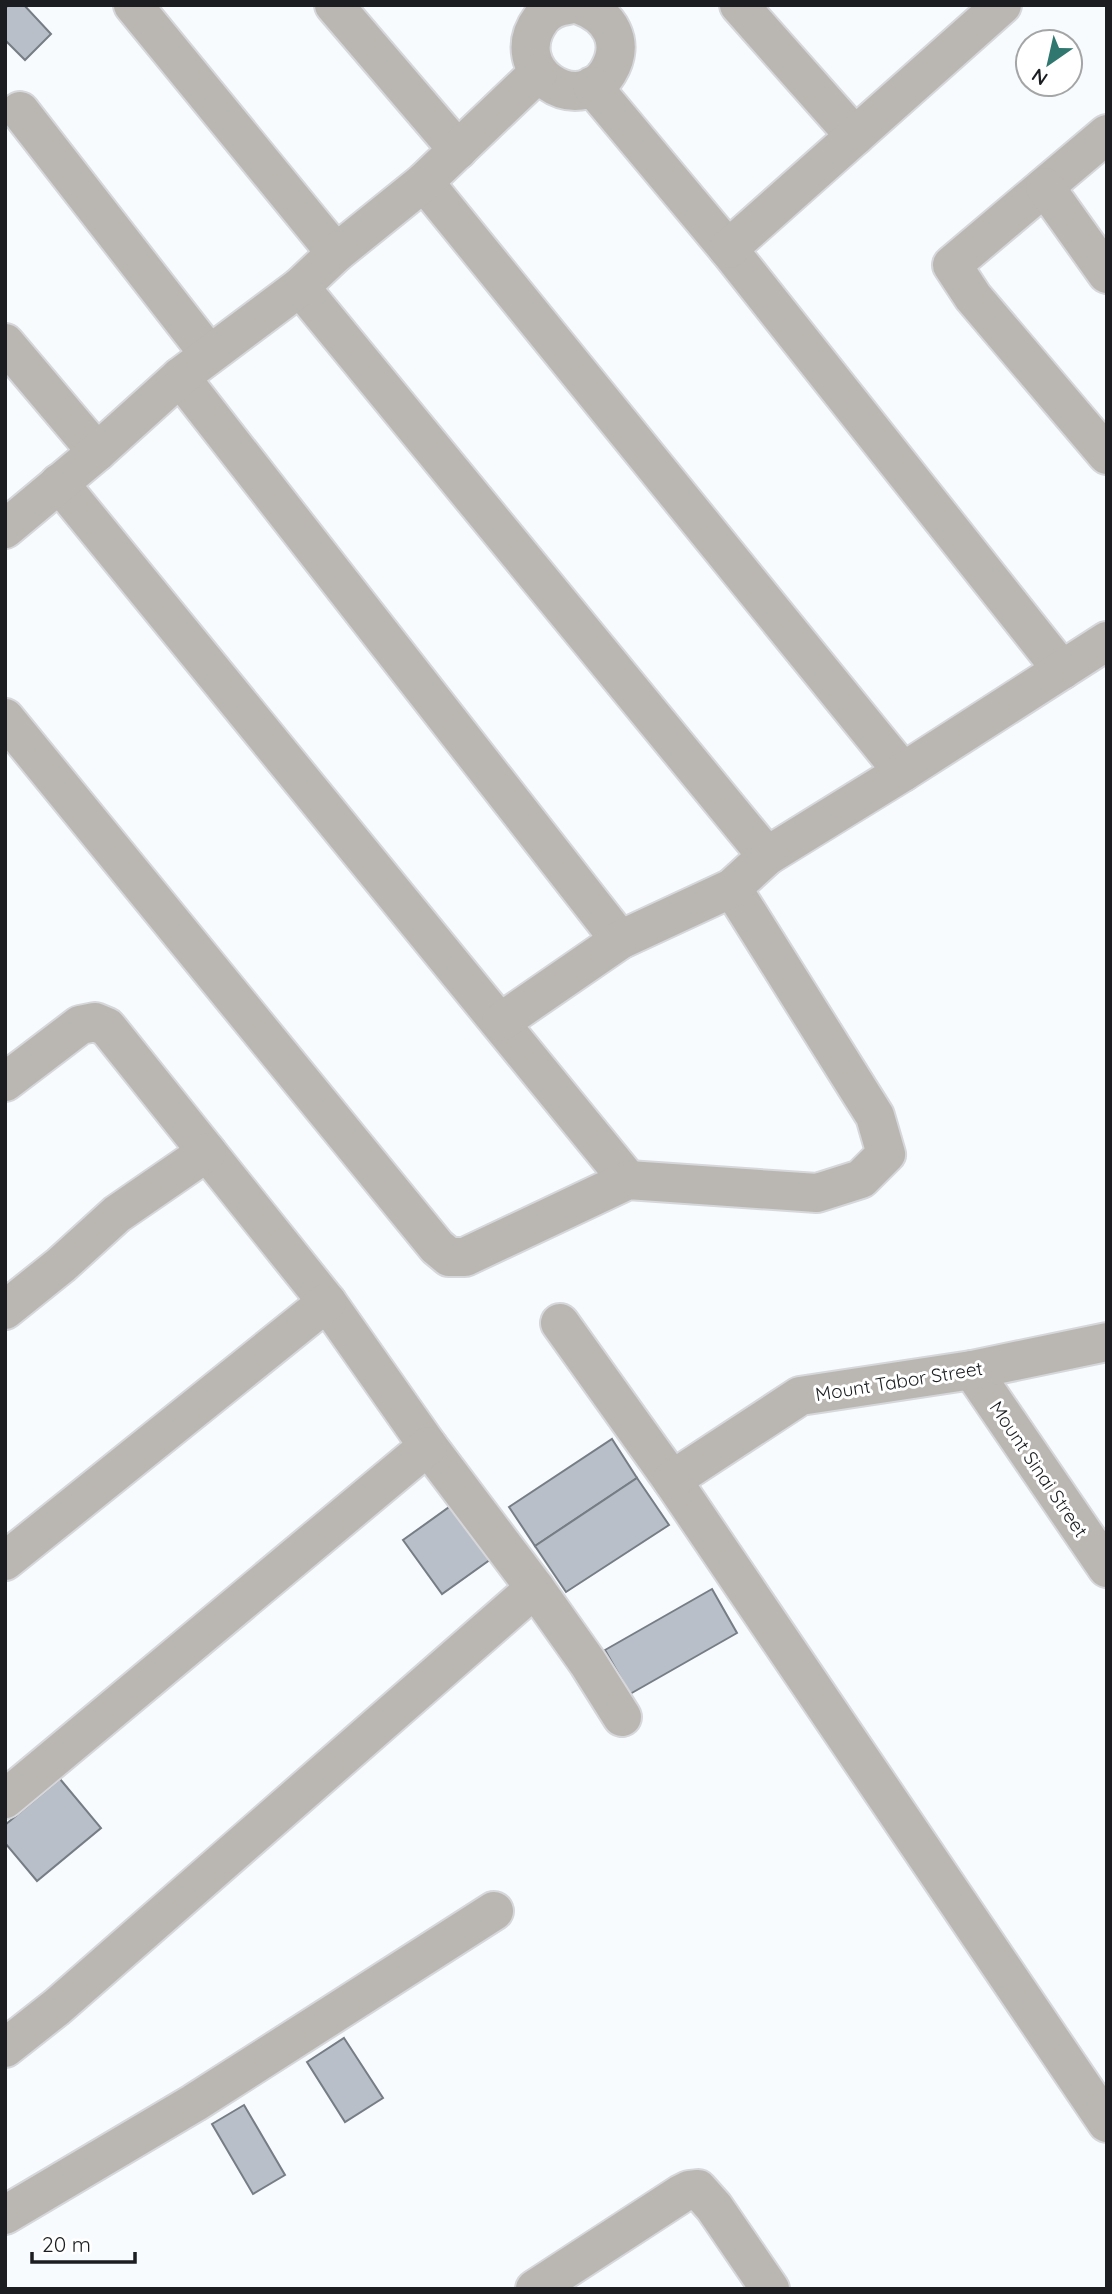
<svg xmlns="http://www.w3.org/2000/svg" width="1112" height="2294" font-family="Quicksand,sans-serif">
<rect width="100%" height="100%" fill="#f8fbfe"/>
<!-- building -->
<g fill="#b8bfc8" stroke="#767d85" stroke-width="2">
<polygon points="9,5 24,5 51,34 25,60 5,40 5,8"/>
<polygon points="612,1439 637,1478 535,1546 509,1507"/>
<polygon points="637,1478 669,1525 566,1592 535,1546"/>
<polygon points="452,1505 491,1559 442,1594 403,1540"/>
<polygon points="712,1589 737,1633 630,1694 605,1650"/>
<polygon points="60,1779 101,1828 37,1881 5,1843 5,1825"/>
<polygon points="344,2038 383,2098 345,2122 307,2062"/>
<polygon points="244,2105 285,2175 253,2194 212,2124"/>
</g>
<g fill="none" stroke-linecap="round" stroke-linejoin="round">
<!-- minor casing -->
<g stroke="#d5d7da" stroke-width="42">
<g id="minor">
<polyline points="133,5 336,253"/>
<polyline points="334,5 458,150"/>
<path d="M568 5C558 6 547 11 541 19 503 70 579 119 608 72 626 42 610 16 580 5"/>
<polyline points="739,5 855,136"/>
<polyline points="592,86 728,249 1062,670"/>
<polyline points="20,111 209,354"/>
<polyline points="1107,134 952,265 973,297 1107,455"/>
<polyline points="424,182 903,772"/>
<polyline points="1045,187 1107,274"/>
<polyline points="728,249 1002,5"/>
<polyline points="300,287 767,856"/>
<polyline points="5,343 97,452"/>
<polyline points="180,377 620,940"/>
<polyline points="59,483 628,1180"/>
<polyline points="5,529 97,452 180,377 300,287 336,253 424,182 538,73"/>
<polyline points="5,718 437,1247 449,1257 465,1257 628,1180 817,1193 861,1179 886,1154 875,1116 732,888"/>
<polyline points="501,1022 620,940 732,888 767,856 903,772 1107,641"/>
<polyline points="5,1082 80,1025 95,1022 107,1027 327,1302 428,1446 535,1588 57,2007 5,2048"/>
<polyline points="5,1310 61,1265 117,1214 207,1152"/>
<polyline points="560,1323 672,1480 1107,2123"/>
<polyline points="972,1370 1107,1568"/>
<polyline points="672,1480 800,1396 972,1370 1107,1342"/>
<polyline points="5,1561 327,1302"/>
<polyline points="535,1588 588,1663 622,1717"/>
<polyline points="5,1799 428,1446"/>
<polyline points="5,2215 194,2103 494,1911"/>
<polyline points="535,2289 681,2194 689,2190 698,2189 714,2207 770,2289"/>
</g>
</g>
<!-- minor -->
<use href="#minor" stroke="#bab6b2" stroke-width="38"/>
</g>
<g text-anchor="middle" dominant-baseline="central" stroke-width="6" stroke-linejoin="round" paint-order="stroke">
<!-- street labels -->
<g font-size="19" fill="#1b1d20" stroke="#fff">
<text transform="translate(899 1381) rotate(-9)">Mount Tabor Street</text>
<text transform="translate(1039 1469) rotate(56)">Mount Sinai Street</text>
</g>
</g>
<!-- border -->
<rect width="1112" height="2294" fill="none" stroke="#1b1d20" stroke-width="14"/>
<!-- north arrow -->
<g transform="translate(1049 63) rotate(214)"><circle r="33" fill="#ffffff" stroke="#a4a5a6" stroke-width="2"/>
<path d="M0-5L12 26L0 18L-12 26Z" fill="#30776f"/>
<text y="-10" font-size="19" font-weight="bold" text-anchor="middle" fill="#1b1d20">N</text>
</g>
<!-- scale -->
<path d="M32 2252v10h103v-10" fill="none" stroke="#1b1d20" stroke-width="3.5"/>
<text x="42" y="2252" font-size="21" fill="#1b1d20" stroke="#ffffff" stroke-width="5" paint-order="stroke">20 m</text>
</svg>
